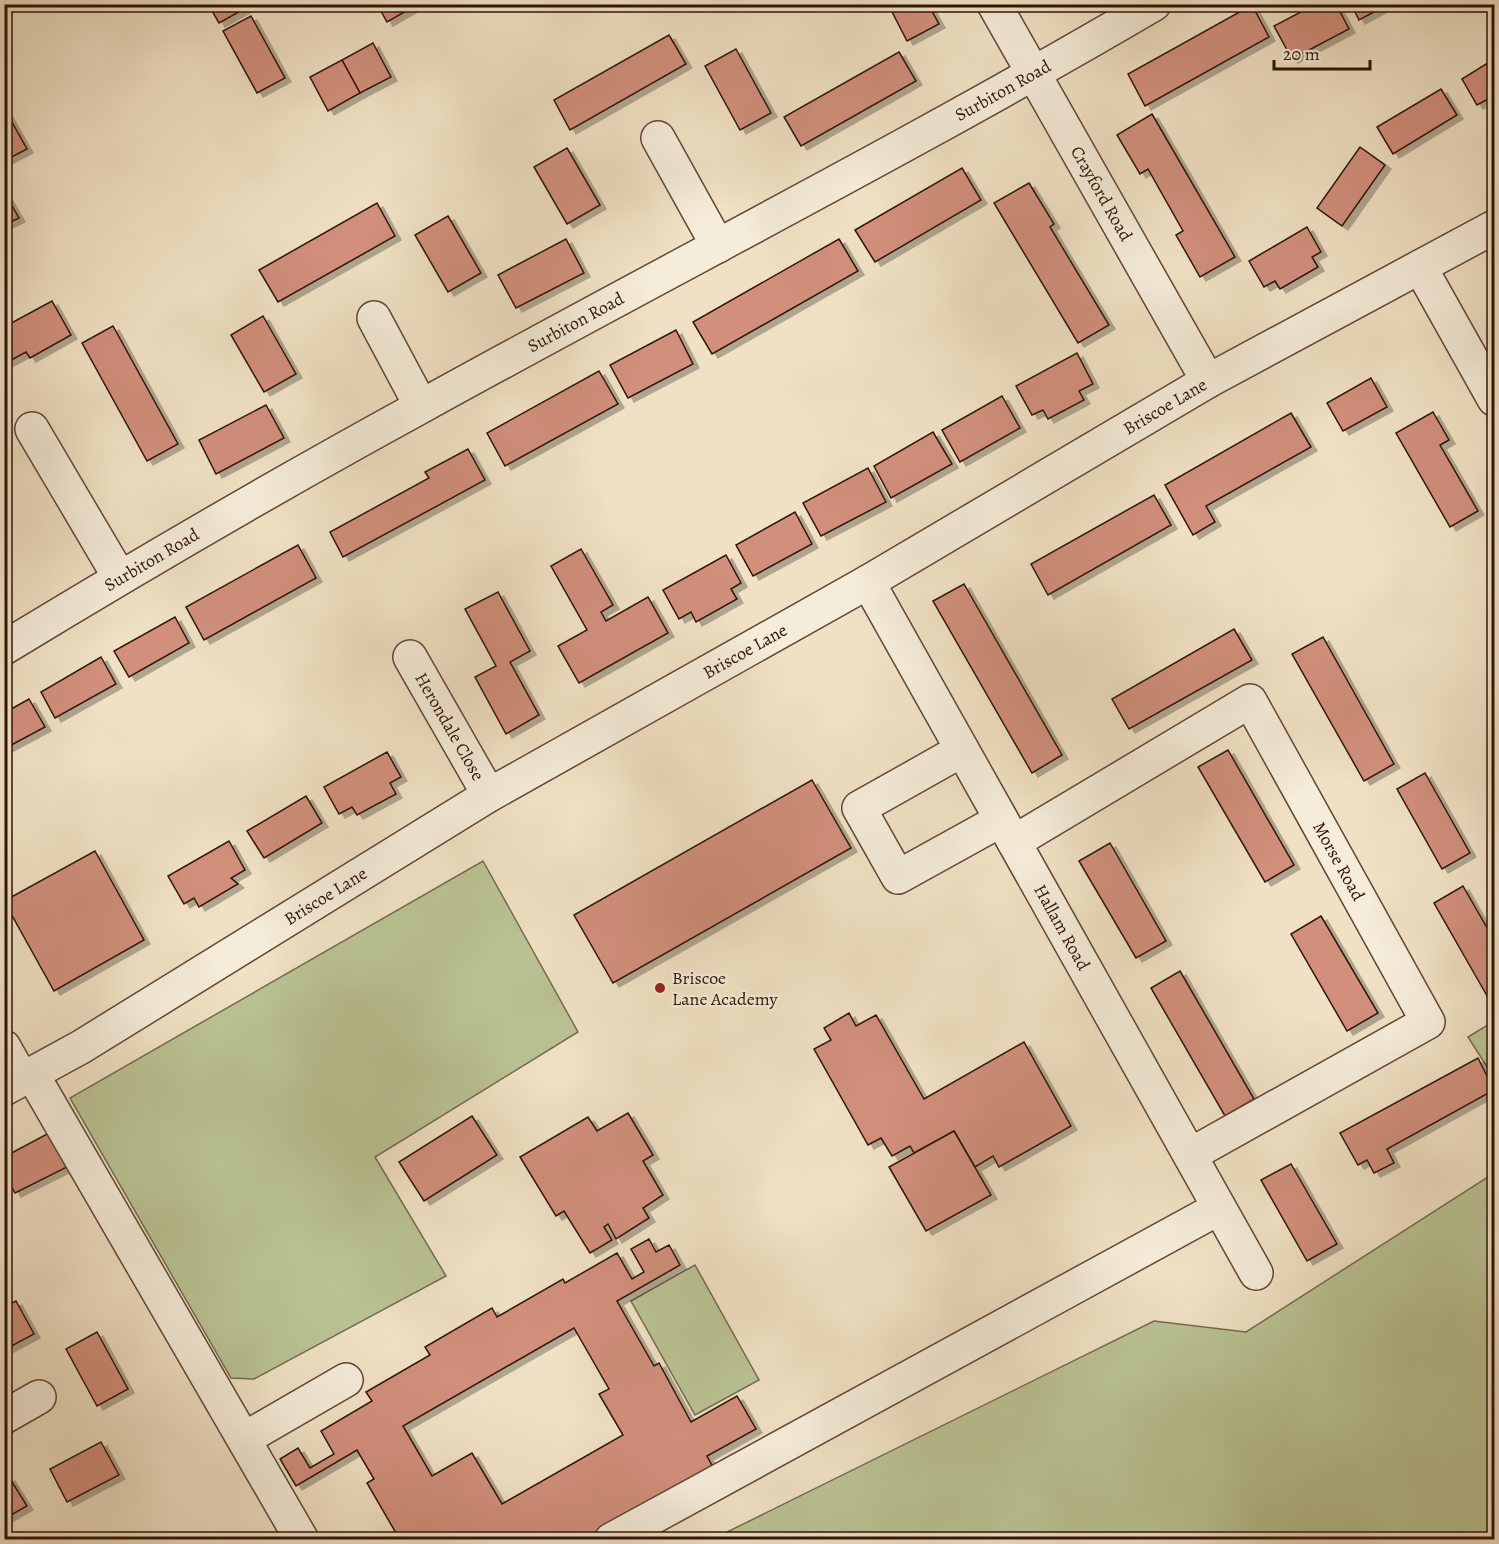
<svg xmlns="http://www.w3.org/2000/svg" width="1499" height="1544" font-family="Alegreya,serif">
<defs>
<filter id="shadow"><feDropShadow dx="6" dy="4" stdDeviation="0" flood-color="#0004"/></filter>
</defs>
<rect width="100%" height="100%" fill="#f0e1c4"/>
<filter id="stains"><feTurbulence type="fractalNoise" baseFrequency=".00333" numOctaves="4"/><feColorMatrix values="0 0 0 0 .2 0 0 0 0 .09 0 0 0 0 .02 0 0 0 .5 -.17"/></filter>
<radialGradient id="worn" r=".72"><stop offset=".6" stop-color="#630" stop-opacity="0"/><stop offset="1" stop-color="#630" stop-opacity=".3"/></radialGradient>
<!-- green -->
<g fill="#bac394" stroke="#746b4e" stroke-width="1.5">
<polygon points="483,861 578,1032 375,1157 446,1276 254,1379 231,1378 70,1098"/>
<polygon points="1494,1021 1494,1078 1468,1037"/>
<polygon points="1494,1173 1494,1539 713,1539 1154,1321 1246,1332"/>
<polygon points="695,1265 759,1380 695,1415 631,1301"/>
</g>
<!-- building -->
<g fill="#d18f7c" stroke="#2f1307" stroke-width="1.5" fill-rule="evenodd" filter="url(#shadow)">
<polygon points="208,4 244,4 246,8 219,23"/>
<polygon points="377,4 414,4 415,6 387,22"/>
<polygon points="888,4 928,4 939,24 907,41"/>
<polygon points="1316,4 1336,4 1349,29 1292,59 1274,26"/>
<polygon points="1351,4 1389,4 1359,20"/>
<polygon points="1252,5 1269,37 1145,106 1128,74"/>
<polygon points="251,16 285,78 257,93 223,31"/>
<polygon points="669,35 686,64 570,130 554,100"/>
<polygon points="373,43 391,77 360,93 342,60"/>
<polygon points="736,49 771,113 740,130 705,66"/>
<polygon points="899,52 916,81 801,146 784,117"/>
<polygon points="1494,59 1494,106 1493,107 1488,99 1477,105 1462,79"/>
<polygon points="342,60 360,93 328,111 310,77"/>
<polygon points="1441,89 1457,115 1393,154 1377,127"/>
<polygon points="4,108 27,149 4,161"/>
<polygon points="1152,114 1235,257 1200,277 1176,235 1183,231 1148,169 1140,174 1117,135"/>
<polygon points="1360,147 1385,165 1342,226 1317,208"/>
<polygon points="567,148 600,205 567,224 534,167"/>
<polygon points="962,168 981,200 875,262 855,230"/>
<polygon points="1029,183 1054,224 1050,227 1109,325 1078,343 994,203"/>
<polygon points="4,192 19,218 4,225"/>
<polygon points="377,203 395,236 278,302 259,270"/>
<polygon points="448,216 481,273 448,292 415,235"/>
<polygon points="1307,227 1321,252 1312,257 1318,267 1280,289 1275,281 1264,287 1249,261"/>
<polygon points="566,239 584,273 516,308 498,275"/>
<polygon points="839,239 858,271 712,354 693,322"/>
<polygon points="52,301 71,335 30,358 26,352 4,364 4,327"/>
<polygon points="263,316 296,374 264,392 231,335"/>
<polygon points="113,326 178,444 147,461 82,343"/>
<polygon points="676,330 693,364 628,398 610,365"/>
<polygon points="1077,353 1093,384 1079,391 1084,400 1048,419 1043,410 1032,415 1016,386"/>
<polygon points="599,371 618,404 505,466 487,433"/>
<polygon points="1371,378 1387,407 1343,431 1327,403"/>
<polygon points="1002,396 1020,428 960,462 942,430"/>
<polygon points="266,405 284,438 216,474 199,440"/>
<polygon points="1433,412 1449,440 1440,445 1478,511 1450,527 1396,433"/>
<polygon points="1291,413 1311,447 1206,506 1215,522 1193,535 1165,485"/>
<polygon points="933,432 952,464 891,498 874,466"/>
<polygon points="468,449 485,480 343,557 330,532 429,478 425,472"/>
<polygon points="868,468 886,502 821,536 803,503"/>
<polygon points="1154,495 1171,525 1048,595 1031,564"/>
<polygon points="795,512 812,544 753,576 736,545"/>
<polygon points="298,545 316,578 204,640 186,607"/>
<polygon points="581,549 613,605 601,612 606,621 648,597 668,633 579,683 558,646 587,630 551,566"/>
<polygon points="726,555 741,583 731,589 737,599 696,622 691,612 679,619 663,590"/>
<polygon points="964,584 1062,755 1032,773 933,601"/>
<polygon points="498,592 530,651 510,662 539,715 506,734 475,677 496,666 465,609"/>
<polygon points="175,617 189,643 129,677 114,651"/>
<polygon points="1234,629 1252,660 1129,729 1112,699"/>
<polygon points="1323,637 1394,764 1364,781 1292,654"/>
<polygon points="101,657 116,684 55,718 41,692"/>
<polygon points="29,699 45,727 4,749 4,713"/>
<polygon points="1228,750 1294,865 1265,882 1198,767"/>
<polygon points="387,752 401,777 390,783 396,794 357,815 352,807 339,814 324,787"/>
<polygon points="1425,773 1470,853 1442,869 1397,789"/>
<polygon points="812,780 851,848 613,983 574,915"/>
<polygon points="306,796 322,823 264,858 247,831"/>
<polygon points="229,841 245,870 231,878 238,884 199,907 194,898 184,904 168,876"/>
<polygon points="1110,843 1166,941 1136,958 1079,861"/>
<polygon points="95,851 144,940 54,991 4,901"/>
<polygon points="1463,886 1494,940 1494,1008 1434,903"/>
<polygon points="1321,916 1378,1013 1347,1031 1291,934"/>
<polygon points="1180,971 1254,1099 1225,1116 1151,988"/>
<polygon points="849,1013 856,1026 876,1015 924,1099 1024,1042 1071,1126 999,1167 993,1156 975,1167 954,1131 914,1153 910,1146 892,1156 881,1138 868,1145 814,1049 831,1040 824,1028"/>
<polygon points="1478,1058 1494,1090 1387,1149 1394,1163 1374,1173 1367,1160 1358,1165 1340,1133"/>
<polygon points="628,1113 653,1155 643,1161 663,1195 643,1208 649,1218 616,1239 608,1224 604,1227 612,1240 590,1253 564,1211 556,1216 520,1157 588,1117 597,1131"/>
<polygon points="472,1116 497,1155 424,1201 399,1162"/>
<polygon points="954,1131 991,1195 926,1231 889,1167"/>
<polygon points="49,1133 67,1167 15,1193 4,1173 4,1157"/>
<polygon points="1291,1164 1337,1244 1307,1261 1261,1180"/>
<path d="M649 1239 656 1252 669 1245 680 1265 617 1301 654 1366 659 1363 691 1422 737 1396 756 1429 707 1456 717 1475 595 1540H400L367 1483 374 1479 357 1450 296 1486 280 1459 298 1448 310 1468 334 1454 321 1431 372 1401 366 1392 430 1355 425 1347 492 1308 497 1317 563 1279 565 1283 617 1253 632 1279 644 1272 631 1249ZM574 1328 609 1389 599 1394 623 1435 502 1504 472 1453 432 1476 403 1426Z"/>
<polygon points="16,1301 34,1334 4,1350 4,1307"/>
<polygon points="97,1332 128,1389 97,1406 66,1349"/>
<polygon points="101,1442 119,1475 67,1502 50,1469"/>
<polygon points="9,1477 27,1506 4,1519 4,1479"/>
</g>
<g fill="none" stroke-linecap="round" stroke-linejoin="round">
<!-- minor casing -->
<g stroke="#5f4636" stroke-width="36">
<g id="minor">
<path id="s1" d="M994 4 1208 381"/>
<polyline points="658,138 718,246"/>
<polyline points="1420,267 1494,399"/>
<polyline points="374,318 421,406"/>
<polyline points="32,429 120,578"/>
<path id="s2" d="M868 582 1256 1273"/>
<path id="s3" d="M4 648C142 564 281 483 422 406 666 271 914 145 1154 4"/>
<path id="s4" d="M410 657 489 795"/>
<polyline points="962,750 859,808 898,877 1001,820"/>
<path id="s5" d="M1014 842 1250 701 1428 1022 1190 1155"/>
<polyline points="4,1047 22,1079"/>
<polyline points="32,1074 302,1540"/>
<path id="s6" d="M4 1089 81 1047 489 795 868 582 1208 381 1494 227"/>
<polyline points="4,1417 39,1397"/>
<polyline points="244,1439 346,1380"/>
<polyline points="611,1540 1219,1208"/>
</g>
</g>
<!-- minor -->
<use href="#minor" stroke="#f5ecd9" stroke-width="33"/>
</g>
<!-- markers -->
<circle fill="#8f2418" stroke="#f5ecd9" stroke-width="2" cx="660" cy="988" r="6"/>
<g text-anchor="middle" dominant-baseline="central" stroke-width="4.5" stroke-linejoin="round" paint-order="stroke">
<!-- street labels -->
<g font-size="18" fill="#2f1307" stroke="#f5ecd9">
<text stroke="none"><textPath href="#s3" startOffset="1144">Surbiton Road</textPath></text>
<text stroke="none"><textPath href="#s1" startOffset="218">Crayford Road</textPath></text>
<text stroke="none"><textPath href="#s3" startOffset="658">Surbiton Road</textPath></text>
<text stroke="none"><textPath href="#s6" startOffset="1347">Briscoe Lane</textPath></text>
<text stroke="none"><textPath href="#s3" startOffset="172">Surbiton Road</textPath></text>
<text stroke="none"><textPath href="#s6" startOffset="861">Briscoe Lane</textPath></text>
<text stroke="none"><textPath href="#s4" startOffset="80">Herondale Close</textPath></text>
<text stroke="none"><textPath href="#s5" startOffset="458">Morse Road</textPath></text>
<text stroke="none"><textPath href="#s6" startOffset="375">Briscoe Lane</textPath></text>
<text stroke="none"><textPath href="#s2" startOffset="396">Hallam Road</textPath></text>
</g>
<!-- poi labels -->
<g font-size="18" fill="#2f1307" stroke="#f5ecd9" text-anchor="start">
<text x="672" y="978">Briscoe<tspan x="672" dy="21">Lane Academy</tspan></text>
</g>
</g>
<!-- margin -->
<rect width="1499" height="1544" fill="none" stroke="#f0e1c4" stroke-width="24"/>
<rect x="6" y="6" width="1487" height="1532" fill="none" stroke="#2f1307" stroke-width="3"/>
<rect x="12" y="12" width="1475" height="1520" fill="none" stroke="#2f1307" stroke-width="1.5"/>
<!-- scale -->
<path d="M1274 60v9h96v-9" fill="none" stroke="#2f1307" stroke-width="3"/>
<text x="1283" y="60" font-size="18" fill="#2f1307" stroke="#f5ecd9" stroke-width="4.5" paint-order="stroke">20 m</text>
<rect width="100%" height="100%" filter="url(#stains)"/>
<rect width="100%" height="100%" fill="url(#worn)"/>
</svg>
